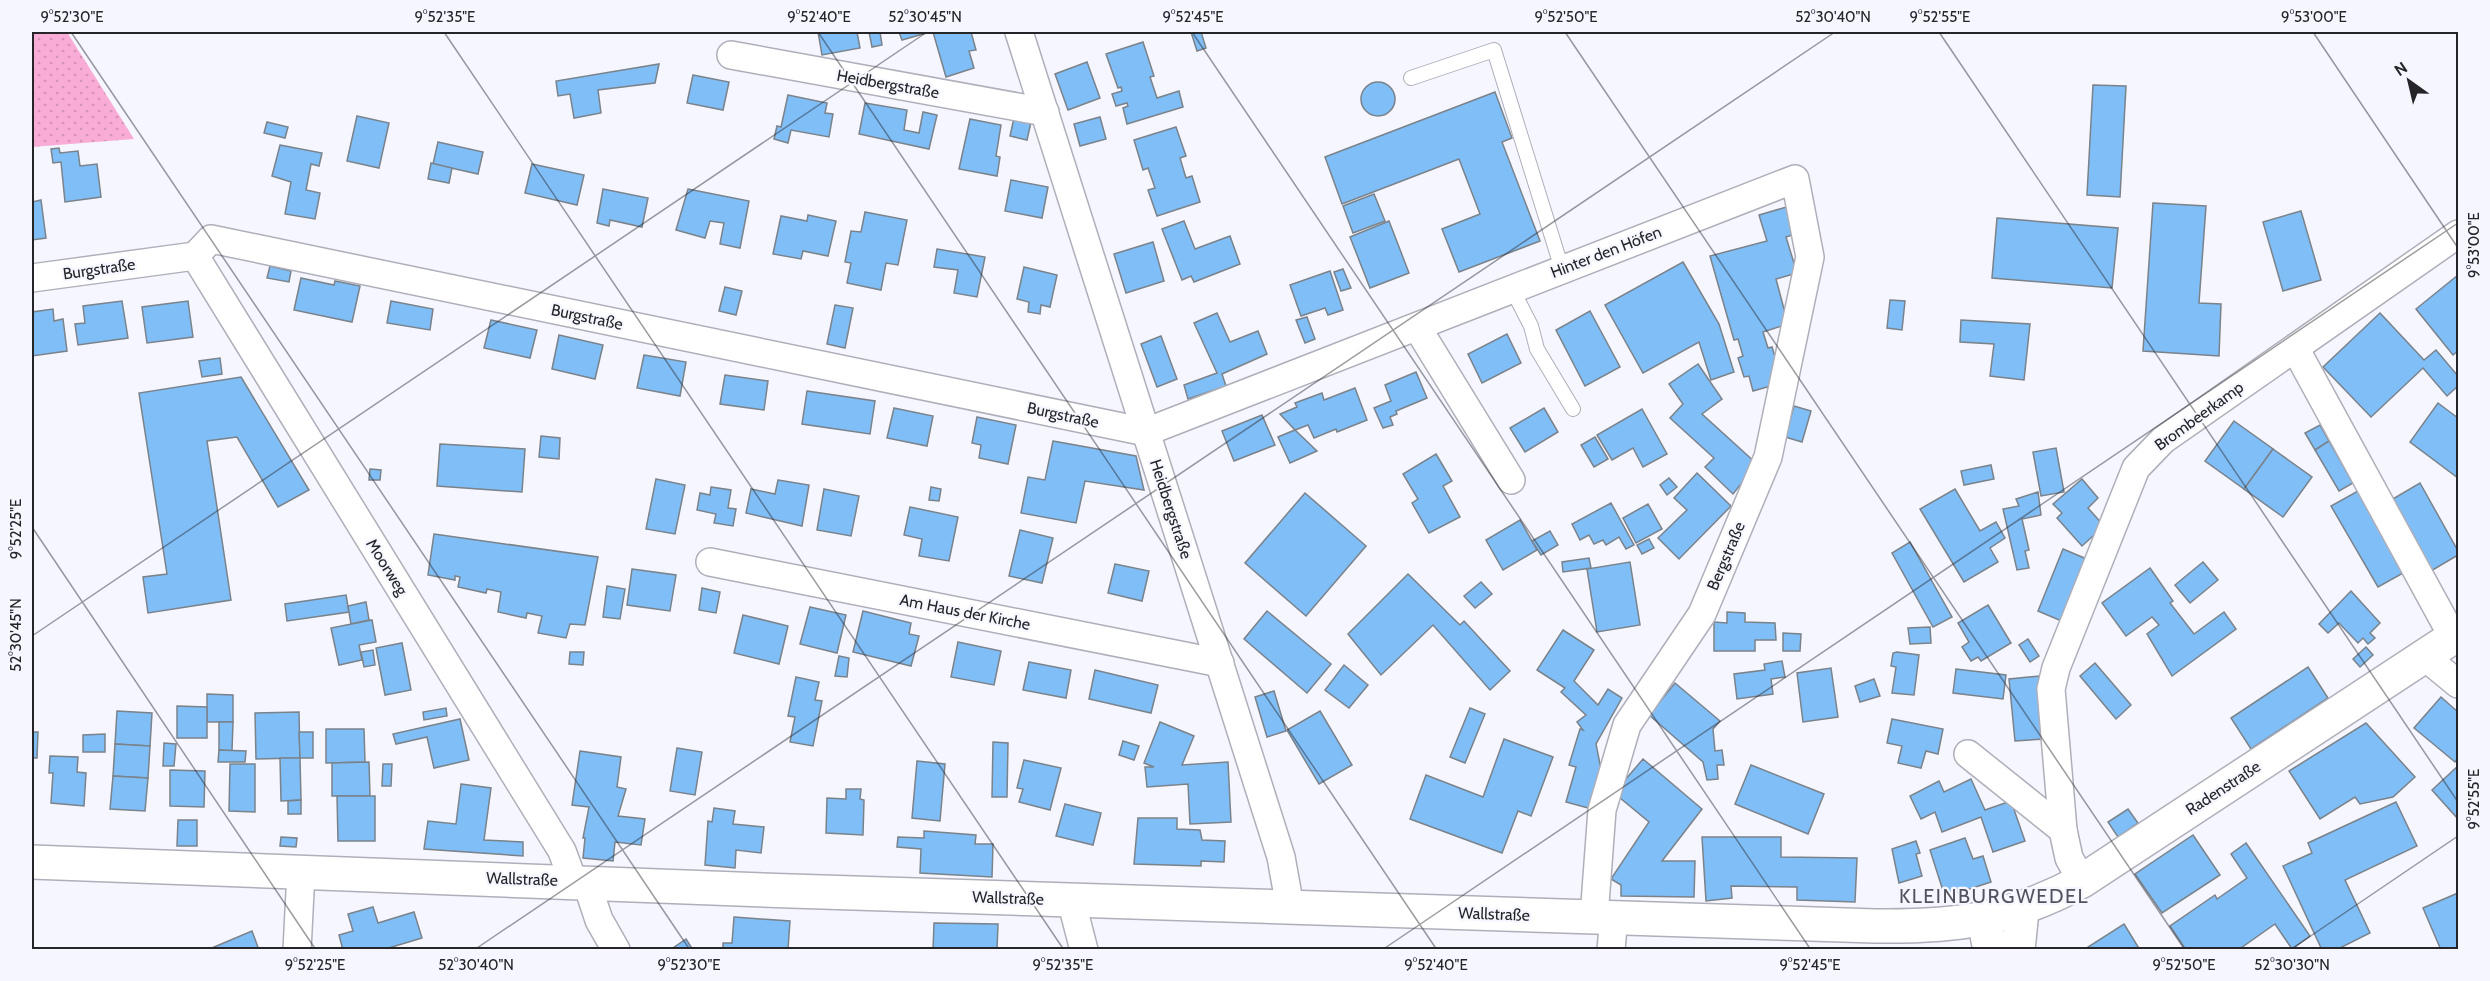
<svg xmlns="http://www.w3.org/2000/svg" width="2490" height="981" font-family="Cabin,sans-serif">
<defs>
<pattern id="grass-dots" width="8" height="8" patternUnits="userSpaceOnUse" patternTransform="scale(1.5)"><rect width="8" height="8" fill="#f9acd5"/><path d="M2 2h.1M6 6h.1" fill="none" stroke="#d594b7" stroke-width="1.8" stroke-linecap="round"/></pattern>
</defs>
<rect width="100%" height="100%" fill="#f5f6ff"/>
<!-- grass -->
<polygon fill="url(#grass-dots)" points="32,32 67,32 134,139 32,147"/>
<!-- building -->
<g fill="#80bef7" stroke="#7a828a" stroke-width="1.5">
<polygon points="818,32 857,32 860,48 822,55"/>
<polygon points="869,32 880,32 882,45 872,47"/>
<polygon points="899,32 930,32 902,40"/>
<polygon points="933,32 971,32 976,50 969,51 974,68 946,77"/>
<polygon points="1191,32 1201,32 1206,48 1197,51"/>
<polygon points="1143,42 1154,76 1150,77 1157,98 1179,91 1183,107 1127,124 1123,108 1128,106 1127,103 1116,106 1112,94 1122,91 1121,87 1118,88 1106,54"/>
<polygon points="1087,62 1100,98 1068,110 1055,74"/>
<polygon points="659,64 655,83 598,90 601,113 574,118 570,94 558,96 556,81"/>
<polygon points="693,75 729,82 723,110 687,103"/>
<circle cx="1378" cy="99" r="17"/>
<polygon points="2093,85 2126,86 2120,197 2087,195"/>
<polygon points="1495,92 1512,138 1502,142 1540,241 1459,272 1442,229 1480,214 1459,159 1342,204 1325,157"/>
<polygon points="788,95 827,103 825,113 833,114 829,137 791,130 788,143 774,139 777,126 781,127"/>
<polygon points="865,103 907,110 904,130 919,133 923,112 937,115 929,149 859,134"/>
<polygon points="357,116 389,123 379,168 347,161"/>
<polygon points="1100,117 1106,139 1080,146 1074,124"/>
<polygon points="1014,118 1031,122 1027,140 1010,136"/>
<polygon points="970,119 1001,125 996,156 1000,157 997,176 959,169"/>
<polygon points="267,122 288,127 285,138 264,133"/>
<polygon points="1176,127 1186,156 1180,158 1186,178 1192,176 1200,202 1157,216 1148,190 1155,188 1148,168 1143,170 1134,140"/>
<polygon points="438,142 483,152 478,174 433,164"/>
<polygon points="280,145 322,153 319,166 311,164 306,190 320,193 315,219 285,214 291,182 272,176"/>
<polygon points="59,148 60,153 78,151 80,166 97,164 101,197 65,202 61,162 53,163 51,149"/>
<polygon points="431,163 452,168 449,183 428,179"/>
<polygon points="532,164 584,175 577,205 525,193"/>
<polygon points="1011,180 1048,187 1042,218 1005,211"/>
<polygon points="603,189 648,198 642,227 610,220 609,226 597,223"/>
<polygon points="688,189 749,201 740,248 720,244 724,223 710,221 705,238 676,230"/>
<polygon points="1374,194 1385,221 1353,233 1343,206"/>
<polygon points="41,200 46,238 32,240 32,202"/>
<polygon points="2153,203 2206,206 2199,303 2221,304 2219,356 2143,351"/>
<polygon points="1790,206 1798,233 1786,237 1797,273 1776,279 1788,324 1763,332 1768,348 1772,347 1778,366 1778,384 1753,391 1749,376 1744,377 1738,358 1743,356 1738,339 1734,340 1710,256 1767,241 1759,215"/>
<polygon points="2301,211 2321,280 2283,291 2263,222"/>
<polygon points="865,212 907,220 898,265 886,263 881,290 847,283 851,263 845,262 851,231 861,232"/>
<polygon points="808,215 836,221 828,256 803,251 801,259 773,254 781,216 807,221"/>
<polygon points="1997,218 2118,228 2112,288 1992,278"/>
<polygon points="1184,221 1195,249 1230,236 1240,264 1194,282 1191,276 1182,280 1162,229"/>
<polygon points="1389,221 1409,273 1370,288 1350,237"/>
<polygon points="1153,242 1164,281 1126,293 1114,254"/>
<polygon points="937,249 985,257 977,297 954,293 958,270 934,267"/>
<polygon points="1683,262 1719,324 1734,372 1711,380 1699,342 1643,373 1605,305"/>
<polygon points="270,266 291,271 289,282 267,278"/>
<polygon points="1024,267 1057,275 1050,307 1041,305 1040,314 1028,312 1029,302 1017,299"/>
<polygon points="1343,269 1351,288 1341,291 1334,272"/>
<polygon points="1330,271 1343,310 1328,315 1325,308 1301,316 1290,285"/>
<polygon points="2458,275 2458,351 2453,355 2416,309"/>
<polygon points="301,278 334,285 335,281 360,286 352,322 294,310"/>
<polygon points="725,287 742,291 736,315 719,311"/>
<polygon points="1890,300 1905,301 1902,330 1887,328"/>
<polygon points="122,301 128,338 78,345 75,324 85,323 83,306"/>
<polygon points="188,301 193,337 147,343 142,307"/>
<polygon points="391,301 433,309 430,330 387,323"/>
<polygon points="835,305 853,308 845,348 827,344"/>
<polygon points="53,309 54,321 63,319 67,351 32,356 32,312"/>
<polygon points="1590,311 1620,367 1585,386 1556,330"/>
<polygon points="1217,313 1230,342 1258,331 1267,354 1222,374 1226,386 1188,399 1184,385 1217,373 1194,323"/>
<polygon points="2380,313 2424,360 2436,350 2458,376 2458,386 2447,396 2423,368 2371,417 2323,367"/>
<polygon points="1307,317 1315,339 1305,343 1296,320"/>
<polygon points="491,320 537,330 530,358 484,348"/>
<polygon points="1961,320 2030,324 2024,380 1990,376 1994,344 1960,342"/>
<polygon points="1507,334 1521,363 1482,383 1468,354"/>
<polygon points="559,335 603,345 595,379 552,369"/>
<polygon points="1161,336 1177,379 1157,387 1141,344"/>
<polygon points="644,355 686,362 680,396 637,388"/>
<polygon points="220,358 222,374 202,377 199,361"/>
<polygon points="1698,364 1722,399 1702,414 1757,464 1733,494 1705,467 1714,458 1670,418 1683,404 1669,384"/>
<polygon points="1416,372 1427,398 1396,411 1397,414 1390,417 1393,425 1383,428 1374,408 1391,401 1385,385"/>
<polygon points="725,375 768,381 764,410 720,404"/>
<polygon points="241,377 309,490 278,507 237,437 207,441 231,600 148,613 143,577 167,574 139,393"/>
<polygon points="1355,388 1367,420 1337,432 1336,429 1314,438 1308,425 1295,430 1280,414 1297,407 1295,403 1322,393 1324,400"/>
<polygon points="807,391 875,401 870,434 802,424"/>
<polygon points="2438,403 2458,418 2458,478 2410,442"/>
<polygon points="1794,406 1811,411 1802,442 1785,437"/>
<polygon points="894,408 933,416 927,446 887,438"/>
<polygon points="1544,408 1558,432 1525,452 1510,428"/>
<polygon points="1642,409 1667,454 1643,467 1633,448 1612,460 1597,435"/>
<polygon points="1262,415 1275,445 1234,461 1222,431"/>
<polygon points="977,417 1016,425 1008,464 979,458 981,445 972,443"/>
<polygon points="2234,421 2273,449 2244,489 2205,461"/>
<polygon points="2320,425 2329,441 2315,450 2305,433"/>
<polygon points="1295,430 1317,451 1290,463 1278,437"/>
<polygon points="541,436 560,438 559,459 539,457"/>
<polygon points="1595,437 1608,459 1594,467 1581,445"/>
<polygon points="1053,441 1136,456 1144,490 1085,481 1076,523 1021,513 1028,477 1045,480"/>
<polygon points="2329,441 2353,483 2339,491 2315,450"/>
<polygon points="440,444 525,449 522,492 437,486"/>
<polygon points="2056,448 2064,492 2041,496 2033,452"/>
<polygon points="2273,449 2312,477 2283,517 2244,489"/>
<polygon points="1436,454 1452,481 1443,486 1460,517 1429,533 1412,503 1418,499 1403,474"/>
<polygon points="1991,465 1994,479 1964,485 1961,471"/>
<polygon points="370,469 381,470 380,480 369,480"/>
<polygon points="1697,473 1731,506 1679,559 1658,538 1687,510 1674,498"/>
<polygon points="1669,478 1677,487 1667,495 1660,485"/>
<polygon points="656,479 685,485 675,534 646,529"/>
<polygon points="2082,479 2098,498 2088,508 2104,526 2082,546 2057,518 2062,513 2053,504"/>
<polygon points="778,480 809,485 802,526 746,513 751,489 775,494"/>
<polygon points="2420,483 2458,551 2458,555 2431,571 2391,500"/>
<polygon points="711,487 731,490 728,508 736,509 733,526 714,523 716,514 697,510 700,493 710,495"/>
<polygon points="931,487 941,489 939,501 929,500"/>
<polygon points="824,489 859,496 851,536 817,530"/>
<polygon points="1955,489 1980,531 1996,522 2005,538 1990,548 1998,562 1964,582 1920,509"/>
<polygon points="2358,491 2405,572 2378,587 2331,506"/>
<polygon points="2038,492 2041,515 2022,519 2029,550 2025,551 2029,568 2017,570 2003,509 2019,506 2016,499"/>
<polygon points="1305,493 1366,546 1306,616 1245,563"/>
<polygon points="1611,503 1634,545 1626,549 1619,537 1606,545 1603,540 1594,544 1589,535 1580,540 1572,524"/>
<polygon points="1648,504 1662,529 1636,543 1623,518"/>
<polygon points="910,507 958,517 949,561 919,556 922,539 904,535"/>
<polygon points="1520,520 1537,550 1503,570 1486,540"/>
<polygon points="1020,530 1053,538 1042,583 1009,576"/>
<polygon points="1550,531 1558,545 1541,555 1532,541"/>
<polygon points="434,534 598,557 585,625 570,624 566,638 538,633 542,616 527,613 526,618 498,612 501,592 487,589 486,593 458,587 460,577 455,576 455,580 428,575"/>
<polygon points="1649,539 1654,548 1642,554 1637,545"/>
<polygon points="1910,542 1952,617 1933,627 1892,553"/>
<polygon points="2063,549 2089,560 2064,622 2038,611"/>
<polygon points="1589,558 1591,568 1563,572 1562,562"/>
<polygon points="1630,562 1640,625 1597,632 1587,569"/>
<polygon points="2203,562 2218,580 2190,603 2175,585"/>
<polygon points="1115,564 1149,571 1142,601 1108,593"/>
<polygon points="2150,568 2173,601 2170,603 2194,634 2224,612 2236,629 2172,676 2147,634 2159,625 2152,617 2126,636 2102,603"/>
<polygon points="632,569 676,575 670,611 627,605"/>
<polygon points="1408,574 1460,625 1464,621 1510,671 1490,690 1433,625 1381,675 1348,634"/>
<polygon points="1481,582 1492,594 1475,608 1464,596"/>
<polygon points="607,586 625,589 620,619 603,617"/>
<polygon points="702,588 720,592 716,613 699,610"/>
<polygon points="2351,591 2380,623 2370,633 2375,638 2368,644 2363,638 2358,643 2339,623 2328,633 2319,624"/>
<polygon points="346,595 349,612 287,621 285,604"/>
<polygon points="366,602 369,620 351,624 348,606"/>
<polygon points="1988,605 2011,643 1981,661 1978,657 1971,661 1962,647 1969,642 1958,623"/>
<polygon points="810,607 846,615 837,653 800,644"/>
<polygon points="863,611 911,623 909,634 919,636 911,666 853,652"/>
<polygon points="1267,611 1331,664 1307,693 1244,639"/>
<polygon points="1727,612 1745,613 1745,622 1775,623 1776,640 1755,640 1755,651 1714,651 1714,622 1727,623"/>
<polygon points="743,615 788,626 779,664 734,653"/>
<polygon points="372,620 376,642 359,645 362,660 339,665 331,628"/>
<polygon points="1930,627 1931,643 1910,644 1908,628"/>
<polygon points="1563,630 1594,650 1574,681 1598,705 1608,689 1622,698 1596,744 1602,774 1592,809 1566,802 1576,767 1569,765 1580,729 1583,730 1577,722 1586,715 1561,692 1565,688 1537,670"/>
<polygon points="1783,633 1801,634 1800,651 1783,651"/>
<polygon points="2028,639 2039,656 2030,662 2019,645"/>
<polygon points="958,642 1001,651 994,685 951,677"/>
<polygon points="402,643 411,690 385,695 376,648"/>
<polygon points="2366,647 2373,655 2360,667 2353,659"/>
<polygon points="373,650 375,665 364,667 361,652"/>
<polygon points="570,652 584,652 583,665 569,664"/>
<polygon points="1897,652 1919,655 1914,695 1892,693 1896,667 1891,666 1893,653"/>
<polygon points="839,656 849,658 847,677 835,676"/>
<polygon points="1782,661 1785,677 1771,679 1773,694 1737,699 1734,674 1765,670 1764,664"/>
<polygon points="1029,662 1071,670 1066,698 1023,690"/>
<polygon points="2095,663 2131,705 2116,719 2080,676"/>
<polygon points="1344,665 1368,685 1349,708 1325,690"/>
<polygon points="2308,667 2328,698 2251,749 2231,718"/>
<polygon points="1831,668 1838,717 1803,722 1797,673"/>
<polygon points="1956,669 2006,675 2003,699 1953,693"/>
<polygon points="1095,670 1158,685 1151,713 1089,699"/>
<polygon points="2039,676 2045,739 2015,741 2009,679"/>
<polygon points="796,677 819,682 815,700 822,701 813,746 790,742 795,717 788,716"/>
<polygon points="1874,679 1880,696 1860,702 1855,686"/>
<polygon points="1675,683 1720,721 1713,729 1715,751 1722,750 1724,765 1717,765 1718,779 1707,780 1703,762 1649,715"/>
<polygon points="1274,691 1286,731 1267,737 1255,697"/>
<polygon points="207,694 233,695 233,722 207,722"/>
<polygon points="2441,697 2458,712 2458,758 2455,762 2414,728"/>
<polygon points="177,706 207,707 207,738 177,738"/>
<polygon points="446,708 447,716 424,720 423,712"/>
<polygon points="1470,708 1485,714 1465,763 1450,757"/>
<polygon points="117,711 152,713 150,746 115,744"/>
<polygon points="1320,711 1352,765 1319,784 1287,730"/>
<polygon points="299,712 300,758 256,759 255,713"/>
<polygon points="460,719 469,760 434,768 427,737 396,744 393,734"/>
<polygon points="1892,719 1943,729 1938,754 1926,751 1921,768 1898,763 1902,746 1887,743"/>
<polygon points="219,722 233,722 232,751 219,750"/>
<polygon points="1160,722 1194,736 1182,765 1228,762 1231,822 1190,824 1188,784 1147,787 1145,767 1154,767 1144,763"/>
<polygon points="2366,723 2415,777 2393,797 2360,804 2355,797 2320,819 2289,771"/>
<polygon points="326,729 364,729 365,762 326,763"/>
<polygon points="32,732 38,732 37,758 32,758"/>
<polygon points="299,732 313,732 313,758 300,758"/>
<polygon points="105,734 105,752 83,752 83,735"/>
<polygon points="1504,739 1553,757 1531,816 1518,811 1502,853 1410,819 1426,775 1483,797"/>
<polygon points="1123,741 1139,746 1134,760 1119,755"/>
<polygon points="993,742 1008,743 1007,797 992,797"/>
<polygon points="164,743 176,744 174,766 163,766"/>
<polygon points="115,744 150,746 148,778 113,776"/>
<polygon points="677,748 702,752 695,795 670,791"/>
<polygon points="219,750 246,751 245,762 218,762"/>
<polygon points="580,751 621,757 617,787 626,789 618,816 645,819 641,845 615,842 613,861 583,858 585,838 583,838 589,807 572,805"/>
<polygon points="50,756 78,757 77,772 86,773 84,806 51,803 53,773 49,773"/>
<polygon points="280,758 300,758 301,800 281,801"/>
<polygon points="1643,759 1702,809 1662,861 1695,861 1694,897 1621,896 1621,885 1611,879 1649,822 1614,793"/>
<polygon points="1024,760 1061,768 1050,810 1019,802 1023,789 1017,788"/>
<polygon points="917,761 945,764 940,821 912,818"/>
<polygon points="369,762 370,796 332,796 332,763"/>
<polygon points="230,764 255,764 255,812 229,811"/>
<polygon points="383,764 392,764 391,786 382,786"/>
<polygon points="1751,765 1824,794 1808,834 1735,804"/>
<polygon points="2458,766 2458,819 2432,790"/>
<polygon points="170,770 205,771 204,807 170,806"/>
<polygon points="113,776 148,778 145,811 110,809"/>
<polygon points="1971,779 1985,810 2011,801 2025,841 1993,852 1981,817 1942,832 1935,812 1921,819 1910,796 1939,781 1944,792"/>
<polygon points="461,784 491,788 484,840 523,842 523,856 424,849 428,821 456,824"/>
<polygon points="846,789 861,789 860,799 864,800 863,835 826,833 827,798 846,799"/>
<polygon points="337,796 375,796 375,841 338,841"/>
<polygon points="301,800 301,814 288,814 288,801"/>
<polygon points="2396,802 2417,846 2345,880 2370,933 2336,950 2322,950 2283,866 2312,853 2308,843"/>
<polygon points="1065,804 1101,813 1093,845 1056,836"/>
<polygon points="714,808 735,811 733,824 764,827 761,853 736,850 735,868 705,865 708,821 712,822"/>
<polygon points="2128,809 2138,823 2118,837 2108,822"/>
<polygon points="1138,818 1177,818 1177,829 1200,830 1202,840 1225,841 1224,862 1201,861 1201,866 1134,864"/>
<polygon points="178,820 197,820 197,846 177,846"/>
<polygon points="924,831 976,835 975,844 993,844 992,877 920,873 921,849 897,847 898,837 924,838"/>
<polygon points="2193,835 2220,875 2162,913 2135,874"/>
<polygon points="281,837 297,838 296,847 280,846"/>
<polygon points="1702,837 1781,837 1781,857 1857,858 1855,902 1797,900 1797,887 1731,886 1732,898 1706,901"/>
<polygon points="1965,838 1973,859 1983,856 1991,882 1945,897 1930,850"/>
<polygon points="1916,841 1920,853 1916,854 1922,876 1899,883 1892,849"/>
<polygon points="2246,843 2310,936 2292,949 2275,924 2238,950 2186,950 2170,926 2215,895 2217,899 2247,878 2231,854"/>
<polygon points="2458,893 2458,950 2441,950 2423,908"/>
<polygon points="373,907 378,923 414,912 422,938 382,950 343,950 339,935 353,931 348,914"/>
<polygon points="734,917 790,921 788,949 723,950 723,943 732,943"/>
<polygon points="934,923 998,924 997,950 933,950"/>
<polygon points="2124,924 2140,950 2089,950 2088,947"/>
<polygon points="252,931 259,950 207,950"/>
<polygon points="686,939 693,950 670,950"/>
</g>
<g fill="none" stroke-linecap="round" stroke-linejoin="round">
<!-- service casing -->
<g stroke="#aeafb9" stroke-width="16">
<g id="service">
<polyline points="1411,78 1494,50 1562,269"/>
<polyline points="1512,289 1531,326 1537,349 1573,409"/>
</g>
</g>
<!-- minor casing -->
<g stroke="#aeafb9" stroke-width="30">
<g id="minor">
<polyline points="1019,32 1281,857 1290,907"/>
<polyline points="731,55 1045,112"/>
<polyline points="195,256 562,851 573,881"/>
<polyline points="32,278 195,256 211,239 1146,432"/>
<polyline points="1417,327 1511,480"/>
<polyline points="2295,348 2453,637"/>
<polyline points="1146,432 1795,179 1810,257 1768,457 1702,614 1627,725 1602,810 1594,917"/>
<polyline points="710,562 1220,663"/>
<polyline points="2424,656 2458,684"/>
<polyline points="1968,754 2063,830"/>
<polyline points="586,881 599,920 616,950"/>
<polyline points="2082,881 2069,858 2063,830 2051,689 2056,668 2136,468 2163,440 2458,234"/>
<polyline points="1071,900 1084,950"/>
<polyline points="297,950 301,872"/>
<polyline points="1611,950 1614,916"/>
</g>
</g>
<!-- tertiary casing -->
<g stroke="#aeafb9" stroke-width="36">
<g id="tertiary">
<path d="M32 862 791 891 1875 926C1956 927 2010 920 2082 881L2458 634"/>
<polyline points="1984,920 1990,950"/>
<polyline points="2018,950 2022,910"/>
</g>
</g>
<!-- service -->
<use href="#service" stroke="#fff" stroke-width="14"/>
<!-- minor -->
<use href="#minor" stroke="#fff" stroke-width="27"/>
<!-- tertiary -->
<use href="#tertiary" stroke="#fff" stroke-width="33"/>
</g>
<!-- ticks -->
<path fill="none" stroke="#242429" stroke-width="1.5" stroke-opacity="0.45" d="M71 32 690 950M444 32 1064 950M818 32 1437 950M1192 32 1811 950M1565 32 2185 950M1939 32 2458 802M2313 32 2458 248M32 527 316 950M32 636 927 32M474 950 1835 32M1382 950 2458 223M2290 950 2458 836"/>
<g text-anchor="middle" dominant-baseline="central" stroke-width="4.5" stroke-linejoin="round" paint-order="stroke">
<!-- street labels -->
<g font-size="16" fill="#242429" stroke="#f5f6ff">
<text transform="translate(888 84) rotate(10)">Heidbergstraße</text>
<text transform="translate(1606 252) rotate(-21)">Hinter den Höfen</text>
<text transform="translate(99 269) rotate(-8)">Burgstraße</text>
<text transform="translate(587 317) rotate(12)">Burgstraße</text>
<text transform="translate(1063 415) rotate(12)">Burgstraße</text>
<text transform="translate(2199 416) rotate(-36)">Brombeerkamp</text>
<text transform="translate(1171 509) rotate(72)">Heidbergstraße</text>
<text transform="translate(1726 556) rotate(-67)">Bergstraße</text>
<text transform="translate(387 567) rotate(58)">Moorweg</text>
<text transform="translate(965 612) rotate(11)">Am Haus der Kirche</text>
<text transform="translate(2223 788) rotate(-33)">Radenstraße</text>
<text transform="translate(522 879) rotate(2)">Wallstraße</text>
<text transform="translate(1008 898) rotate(2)">Wallstraße</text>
<text transform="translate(1494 914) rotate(2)">Wallstraße</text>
</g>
<!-- quarter labels -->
<g font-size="20" letter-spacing="1.5" fill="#52535d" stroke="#f5f6ff">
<text x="1994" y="896">KLEINBURGWEDEL</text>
</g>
</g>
<!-- border -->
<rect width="2490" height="981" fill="none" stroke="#f5f6ff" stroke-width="66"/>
<!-- north arrow -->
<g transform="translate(2409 81) rotate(326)" stroke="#f5f6ff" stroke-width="4.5" paint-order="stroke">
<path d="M0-4.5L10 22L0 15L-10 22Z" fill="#242429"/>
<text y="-9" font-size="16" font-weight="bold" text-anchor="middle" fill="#242429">N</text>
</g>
<rect x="33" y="33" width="2424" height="915" fill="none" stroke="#242429" stroke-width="2"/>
<g font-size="15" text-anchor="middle" fill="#242429">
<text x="72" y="22">9°52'30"E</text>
<text x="445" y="22">9°52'35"E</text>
<text x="819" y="22">9°52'40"E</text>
<text x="925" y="22">52°30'45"N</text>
<text x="1193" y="22">9°52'45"E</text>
<text x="1566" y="22">9°52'50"E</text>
<text x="1833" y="22">52°30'40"N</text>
<text x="1940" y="22">9°52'55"E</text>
<text x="2314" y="22">9°53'00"E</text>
<text transform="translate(2474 245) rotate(-90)" y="5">9°53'00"E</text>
<text transform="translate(16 529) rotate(-90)" y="5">9°52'25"E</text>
<text transform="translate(16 635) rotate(-90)" y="5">52°30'45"N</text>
<text transform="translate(2474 799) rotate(-90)" y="5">9°52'55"E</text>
<text x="315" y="970">9°52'25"E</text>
<text x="476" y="970">52°30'40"N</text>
<text x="689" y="970">9°52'30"E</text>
<text x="1063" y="970">9°52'35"E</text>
<text x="1436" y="970">9°52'40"E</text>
<text x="1810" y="970">9°52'45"E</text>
<text x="2184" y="970">9°52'50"E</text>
<text x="2292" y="970">52°30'30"N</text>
</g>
</svg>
